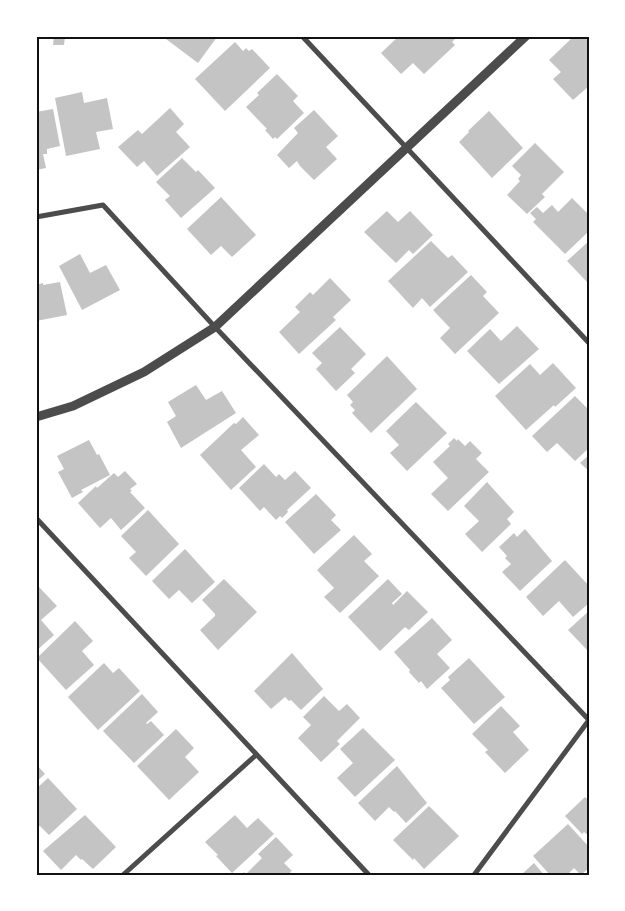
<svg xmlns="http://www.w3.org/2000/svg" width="625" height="911" font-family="'Fira Sans',sans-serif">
<rect width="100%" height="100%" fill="#fff"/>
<!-- building -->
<g fill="#c4c4c4">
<polygon points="54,36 65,36 64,45 53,45"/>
<polygon points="162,36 215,36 217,37 198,63"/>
<polygon points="399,36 458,36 452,42 455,45 424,74 413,63 401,74 381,53"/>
<polygon points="574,36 583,36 589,42 589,86 573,100 553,79 561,72 549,60"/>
<polygon points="235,42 243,51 246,48 249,51 252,49 270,68 225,111 195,79"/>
<polygon points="277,74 298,96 293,101 304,113 277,139 275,137 273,139 265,130 267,129 246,107 259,95 257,93"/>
<polygon points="82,92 84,103 107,98 113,129 96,132 100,149 66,156 55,98"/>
<polygon points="170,108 184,124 176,132 190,147 157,176 144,161 137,167 118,147 138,130 142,134"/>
<polygon points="53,109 60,146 47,149 47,154 43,154 46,168 36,170 36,112"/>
<polygon points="314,110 338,136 326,147 337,159 314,180 300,166 297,161 289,168 277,155 298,133 294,128"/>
<polygon points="489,111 523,148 492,178 459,142 469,132 468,131"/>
<polygon points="535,143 564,172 542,194 545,197 527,214 507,195 520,181 518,179 521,175 512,166"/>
<polygon points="182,158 196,172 198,170 215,188 181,218 165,200 170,196 156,182"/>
<polygon points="221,197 256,235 232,257 221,246 211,255 187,229"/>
<polygon points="572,198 589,215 589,231 565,254 533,222 536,219 530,213 537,207 543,213 552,205 558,212"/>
<polygon points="387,211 398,222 410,211 433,235 413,254 409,250 396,263 364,232"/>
<polygon points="431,241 448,258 452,255 468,272 430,307 422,298 413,308 388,281"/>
<polygon points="589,241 589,282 588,283 567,261"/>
<polygon points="80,254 90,273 106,265 120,290 82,310 59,266"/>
<polygon points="471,275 487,292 483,296 499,313 455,354 440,338 450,328 433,310"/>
<polygon points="330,278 351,300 333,317 336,320 299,354 279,332 300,312 295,307 310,292 313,295"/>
<polygon points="60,282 67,315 36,321 36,285 43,283 43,285"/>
<polygon points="517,326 539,349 499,384 467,351 490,329 501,341"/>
<polygon points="340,327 366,354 351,369 355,373 336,391 316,369 322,363 312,353"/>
<polygon points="387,356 417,389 371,433 352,413 355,410 350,405 353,402 347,395"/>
<polygon points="553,363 576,388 555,407 554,405 526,430 495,396 530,364 540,375"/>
<polygon points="196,385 206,400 222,391 236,413 181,448 167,422 176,416 168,402"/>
<polygon points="575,396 589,410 589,448 575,461 557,443 547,452 532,436"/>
<polygon points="416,402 447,433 407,471 390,453 399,445 386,431"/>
<polygon points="243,417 259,435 241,450 256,467 231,490 200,455 234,423 236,424"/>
<polygon points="454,438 457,441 458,439 465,446 470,441 482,453 476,459 489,472 448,511 431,494 448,478 433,462 450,446 448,444"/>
<polygon points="89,440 97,455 99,454 110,475 81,490 83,492 72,498 58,472 64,469 57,456"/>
<polygon points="589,455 589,471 580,463"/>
<polygon points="264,464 276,477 279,474 285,480 295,471 311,488 287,510 288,512 282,518 280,516 276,520 264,507 260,511 239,488"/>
<polygon points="125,471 137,484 130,489 132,491 130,492 145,508 121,530 111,518 100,528 78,503 96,486 97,488 114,473 118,477"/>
<polygon points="487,482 514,512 507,519 511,524 482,552 465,534 479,521 464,506"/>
<polygon points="316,494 336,515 331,520 341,530 314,554 285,522"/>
<polygon points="148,510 179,544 146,576 129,558 136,552 121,536"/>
<polygon points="525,529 552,561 520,591 502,572 511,564 505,558 507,556 499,547 514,533 517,537"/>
<polygon points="354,535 372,554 364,561 379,576 340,613 324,597 334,588 317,570"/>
<polygon points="185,549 215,582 192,603 179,590 169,599 152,581"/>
<polygon points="565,560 589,586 589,603 573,617 559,601 543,616 526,597"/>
<polygon points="224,579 257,612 218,650 200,630 215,616 215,614 202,600"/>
<polygon points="388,579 402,594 392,603 393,605 407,591 428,612 409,630 405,627 380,651 348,617"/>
<polygon points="38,586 57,606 41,620 54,635 36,651 36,588"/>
<polygon points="589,611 589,652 568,630"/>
<polygon points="432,618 452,640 437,654 450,668 427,689 421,681 419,683 409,672 410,670 394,652"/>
<polygon points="75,621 93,641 82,651 94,665 66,690 37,658"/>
<polygon points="292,653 323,689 301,710 291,700 289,701 285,697 271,709 254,691"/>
<polygon points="469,658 505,697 474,724 441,688 450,680 448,677"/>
<polygon points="104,663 113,673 119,668 140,691 98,730 68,697"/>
<polygon points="142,694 158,712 146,723 147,724 151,721 164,735 134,763 103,731"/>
<polygon points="324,696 339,711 347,704 360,718 337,741 340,744 321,762 298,738 311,725 303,717"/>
<polygon points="501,706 520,726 513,732 529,750 505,773 485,752 488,750 472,734"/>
<polygon points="363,728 395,760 355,797 337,778 353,763 340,749"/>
<polygon points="176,729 194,748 185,757 199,772 169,800 137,766"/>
<polygon points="36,764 45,774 36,782"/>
<polygon points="397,766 427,803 406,823 395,811 394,812 389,807 375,821 358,803"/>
<polygon points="48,778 77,809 49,835 40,826 38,827 36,826 36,789"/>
<polygon points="585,797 589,801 589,836 584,832 582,834 565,816"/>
<polygon points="429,806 459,836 424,869 414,858 413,860 393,840"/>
<polygon points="85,815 116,847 93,869 82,859 81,860 76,855 61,870 43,851"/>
<polygon points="235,815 247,828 258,818 274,834 232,873 216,856 218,855 205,842"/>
<polygon points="568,824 589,847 589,868 581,875 574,868 567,875 550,875 533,856"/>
<polygon points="276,837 293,855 284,863 292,871 290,872 292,875 242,875 244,872 246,874 262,858 258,854"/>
<polygon points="534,863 544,875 521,875"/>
</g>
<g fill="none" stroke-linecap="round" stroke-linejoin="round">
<!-- minor -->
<g stroke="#4c4c4c" stroke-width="5">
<polyline points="302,36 589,343"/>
<polyline points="36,217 103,205 215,327 589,720"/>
<polyline points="36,518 369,875"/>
<polyline points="123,875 256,755"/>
<polyline points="474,875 589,720"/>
</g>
<!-- tertiary -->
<polyline stroke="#4c4c4c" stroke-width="9" points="36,417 73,406 144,372 215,327 526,36"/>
</g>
<!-- border -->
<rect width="625" height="911" fill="none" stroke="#ffffff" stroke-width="75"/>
<rect x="38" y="38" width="550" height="836" fill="none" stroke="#111" stroke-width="2"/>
</svg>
